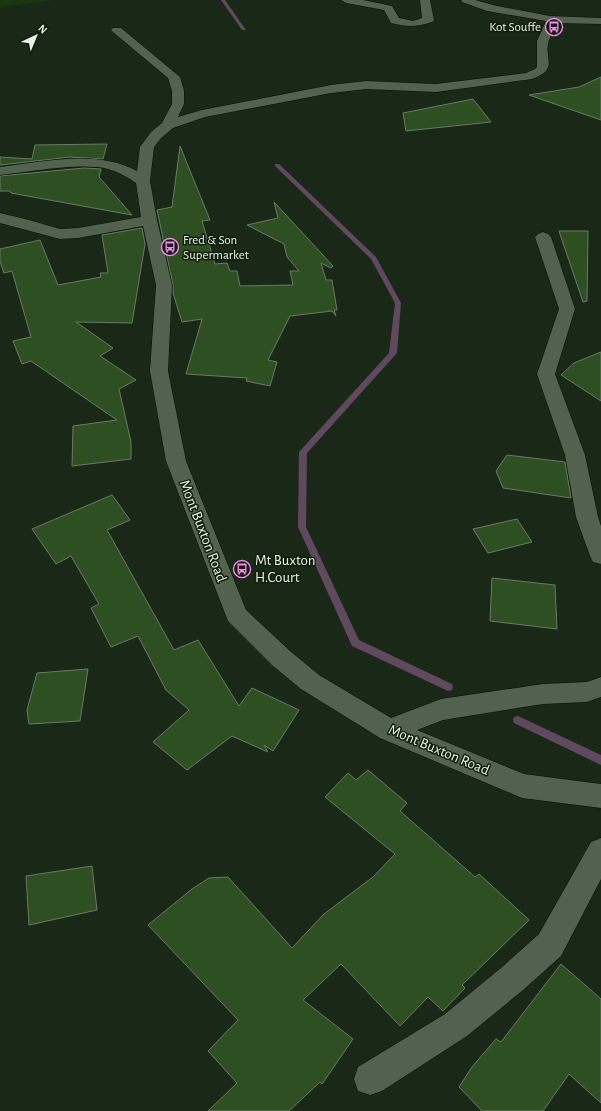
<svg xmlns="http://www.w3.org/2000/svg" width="601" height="1111" font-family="'Alegreya Sans',sans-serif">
<rect width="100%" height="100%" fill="#1a2817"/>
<!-- green -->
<polygon fill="#19380f" points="0,0 54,0 0,7"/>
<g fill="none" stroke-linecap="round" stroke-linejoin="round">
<!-- stream -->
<g fill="#60495e" fill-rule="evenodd">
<polygon points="221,0 225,0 246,30 242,30"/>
<polygon points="275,164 279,164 376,257 401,303 397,353 307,453 306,527 359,640 452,684 453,687 452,690 448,691 352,646 298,527 299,452 389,353 395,303 371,259 275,166"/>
<polygon points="518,716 601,755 601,765 514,723 513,720 514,717"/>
</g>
</g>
<!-- building -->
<g fill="#2d4f22" stroke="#6a7a66">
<polygon points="601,77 601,120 529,95 579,87"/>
<polygon points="473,99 491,122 406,131 403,113"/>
<polygon points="107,144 103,159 70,157 0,165 0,157 32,159 35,145"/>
<polygon points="180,146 210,220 202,221 215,264 227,263 230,271 237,271 240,286 293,285 290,271 299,271 287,257 284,244 247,225 278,218 274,202 333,266 331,268 321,263 326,280 332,280 337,310 334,310 336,316 332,311 290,316 268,360 277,362 270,386 246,381 247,378 186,374 202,319 182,322 173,293 173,285 157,210 172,207"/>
<polygon points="84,168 101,169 99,177 132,215 11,193 10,191 0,191 0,176"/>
<polygon points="142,228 145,244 132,323 76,322 113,348 100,356 136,380 119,389 131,442 131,459 72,466 73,426 117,420 31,361 22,364 13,341 31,337 12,271 4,273 0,261 0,249 40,240 58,285 101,277 100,273 108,273 102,235"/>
<polygon points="559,231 588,231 587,301 583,302"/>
<polygon points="601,352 601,401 561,375 574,363"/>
<polygon points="507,455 565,462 571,498 503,488 496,471"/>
<polygon points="112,495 130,520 107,530 174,650 198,640 239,706 252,688 299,710 273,751 264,745 268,752 232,736 187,770 153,742 189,710 166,690 138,636 111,647 91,608 99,604 71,556 56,564 32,529"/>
<polygon points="517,519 532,542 488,553 473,529"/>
<polygon points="492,578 555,585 557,629 490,621"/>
<polygon points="88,669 80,721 29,724 27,710 37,673"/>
<polygon points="368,770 407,803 400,811 475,877 479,874 529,920 462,985 465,988 443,1011 428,997 400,1026 341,964 303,1000 353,1039 322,1084 320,1082 289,1111 208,1111 237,1083 208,1051 238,1020 148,925 192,889 209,878 228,877 292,948 324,914 373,877 395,854 325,797 348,773 356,780"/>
<polygon points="92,866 97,910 29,925 26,876"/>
<polygon points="561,964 601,999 601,1103 569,1074 543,1111 482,1111 459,1087 472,1067 496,1039 501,1042"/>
</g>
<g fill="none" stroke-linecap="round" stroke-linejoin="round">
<!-- street casing -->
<g stroke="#051003" stroke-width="1">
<g id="street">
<path d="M341 0H363L392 6 399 18 413 21 422 18 420 0H430L434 20 432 22C416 27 408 27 391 23L384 10 346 3Z"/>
<path d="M461 0H475L497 6 550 16 601 18V24L557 23C555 28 551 34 549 40 543 60 560 68 532 79L436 92 366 89 331 93 205 117 173 128 161 138 154 147 150 181 157 220 172 285 168 371 186 461 246 610 290 651 319 675 391 718 441 699 543 684 587 682 601 677V697L587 702 543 704 443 720 417 730 524 774 601 784V808L522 798 380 738 301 689 272 665 228 621 166 461 150 371 156 285 143 226 78 238 60 239 0 223V213L29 220 60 229 78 228 141 217 136 183C128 177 118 172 108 169 82 162 29 172 0 175V167C45 162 95 149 137 171L140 147 151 132 162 123 172 104V91L168 78 113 32 111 30 113 28H121L180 77 184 91V104L178 117 202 110 331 85 366 81 436 84 526 73 535 69 537 67V41L546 21 487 11 462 2Z"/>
<polygon points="543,232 548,234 551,237 575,309 555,374 585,455 598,517 601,526 601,564 593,562 590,556 576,517 565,455 537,374 559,309 535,237 538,234"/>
<polygon points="601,838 601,879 561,956 523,990 467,1036 382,1091 370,1095 358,1091 354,1079 358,1067 445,1014 501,968 539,934 591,842"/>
</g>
</g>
<!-- street -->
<use href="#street" fill="#53624f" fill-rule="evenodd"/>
</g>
<!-- icons -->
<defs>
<g id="bus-ring" transform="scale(0.9)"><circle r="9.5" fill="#111e0d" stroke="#f589ef" stroke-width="1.5"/><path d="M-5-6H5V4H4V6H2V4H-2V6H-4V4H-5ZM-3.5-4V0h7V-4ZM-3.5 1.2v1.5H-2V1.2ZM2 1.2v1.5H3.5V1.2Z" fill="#f589ef"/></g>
</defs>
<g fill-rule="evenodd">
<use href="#bus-ring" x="554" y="27"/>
<use href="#bus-ring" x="170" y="247"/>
<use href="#bus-ring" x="242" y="569"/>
</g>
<g text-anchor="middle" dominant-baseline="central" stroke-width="3" stroke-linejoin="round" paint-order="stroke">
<!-- far-poi labels -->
<g font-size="13" fill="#e9f2e6" stroke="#111e0d" text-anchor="end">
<text x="541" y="27">Kot Souffe</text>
<text x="183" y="240" text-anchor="start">Fred &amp; Son<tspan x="183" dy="15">Supermarket</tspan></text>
</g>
<!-- street labels -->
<g font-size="15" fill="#e9f2e6" stroke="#111e0d">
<text transform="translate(203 531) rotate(69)">Mont Buxton Road</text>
<text transform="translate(439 750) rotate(23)">Mont Buxton Road</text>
</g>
<!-- poi labels -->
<g font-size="15" fill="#e9f2e6" stroke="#111e0d" text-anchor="start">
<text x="255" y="560">Mt Buxton<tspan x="255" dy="17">H.Court</tspan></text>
</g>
</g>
<!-- north arrow -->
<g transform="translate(36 36) rotate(44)" stroke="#111e0d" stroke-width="3" paint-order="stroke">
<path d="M0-3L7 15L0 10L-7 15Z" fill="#e9f2e6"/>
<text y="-6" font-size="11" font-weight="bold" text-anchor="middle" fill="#e9f2e6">N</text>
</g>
</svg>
